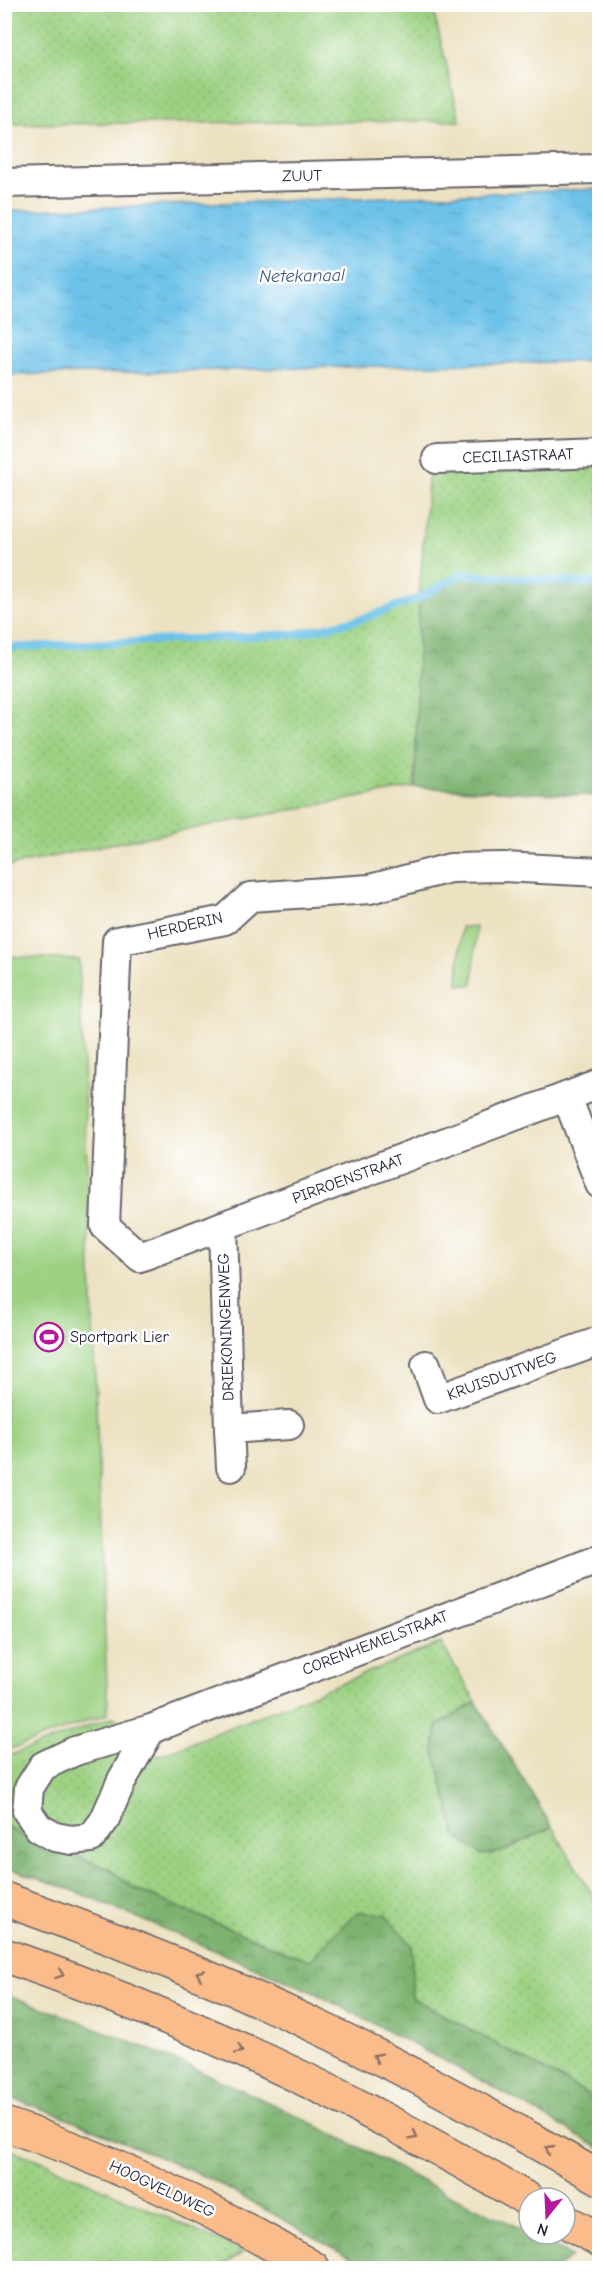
<svg xmlns="http://www.w3.org/2000/svg" width="604" height="2273" font-family="'Comic Neue',sans-serif">
<defs>
<pattern id="grass-dots" width="8" height="8" patternUnits="userSpaceOnUse" patternTransform="scale(1.5)"><rect width="8" height="8" fill="#9cd182"/><path d="M2 2h.1M6 6h.1" fill="none" stroke="#86b371" stroke-width="1.8" stroke-linecap="round"/></pattern>
<pattern id="forest-crowns" width="20" height="18" patternUnits="userSpaceOnUse" patternTransform="scale(1.5)"><rect width="20" height="18" fill="#7db370"/><path d="M2 6a3 3 0 1 1 6 0M12 15a3 3 0 1 1 6 0" fill="none" stroke="#66915d"/></pattern>
<pattern id="water-ripples" width="26" height="14" patternUnits="userSpaceOnUse" patternTransform="scale(1.5)"><rect width="26" height="14" fill="#6dc2e9"/><path d="M2 4q2-2 4 0t4 0M15 11q2-2 4 0t4 0" fill="none" stroke="#5ea6c9"/></pattern>
</defs>
<rect width="100%" height="100%" fill="#fff"/>
<filter id="ink" filterUnits="userSpaceOnUse"><feTurbulence type="fractalNoise" baseFrequency=".0167" numOctaves="2"/><feDisplacementMap in="SourceGraphic" scale="12" xChannelSelector="R" yChannelSelector="G"/><feConvolveMatrix kernelMatrix="1 2 1 2 8 2 1 2 1" color-interpolation-filters="sRGB"/></filter>
<filter id="wash" filterUnits="userSpaceOnUse"><feTurbulence type="fractalNoise" baseFrequency=".008" numOctaves="4" result="noise"/><feDisplacementMap in="SourceGraphic" scale="24" xChannelSelector="R" yChannelSelector="G"/><feGaussianBlur stdDeviation="1.35" result="paint"/><feColorMatrix in="noise" values="0 0 0 0 0 0 0 0 0 0 0 0 0 0 0 0 0 1.4 0 .05"/><feComposite in="paint" operator="in"/></filter>
<g filter="url(#wash)">
<rect width="100%" height="100%" fill="#ece1c1"/>
<!-- grass -->
<g fill="url(#grass-dots)" stroke="#5f7a5e" stroke-width="1.5">
<polygon points="4,5 432,5 460,121 5,124"/>
<polygon points="599,462 599,584 462,574 419,598 415,787 105,845 5,867 4,648 297,634 362,619 419,598 429,468"/>
<polygon points="441,1643 476,1702 437,1726 434,1751 456,1835 502,1852 552,1827 599,1906 599,2100 412,1998 412,1945 332,1936 311,1960 288,1953 134,1889 110,1869 76,1856 41,1848 5,1825 5,1757 114,1717 158,1756"/>
<polygon points="5,2148 39,2160 244,2252 219,2268 5,2268"/>
</g>
<!-- forest -->
<g fill="url(#forest-crowns)" stroke="#506a56" stroke-width="1.5">
<polygon points="462,574 599,584 599,796 415,787 419,598"/>
<polygon points="476,1702 552,1827 502,1852 481,1855 456,1835 434,1751 437,1726"/>
<polygon points="4,1825 41,1848 76,1856 110,1869 135,1889 288,1953 311,1960 332,1936 358,1912 385,1914 412,1945 412,1998 599,2100 599,2148 488,2084 315,1993 72,1890 5,1867"/>
<path d="M5 1994C99 2027 191 2066 281 2108 332 2132 381 2160 430 2185 477 2210 528 2228 571 2257L557 2268H370L212 2180 68 2118 5 2096Z"/>
</g>
<!-- pitch -->
<g fill="#9cd182" stroke="#5f7a5e" stroke-width="1.5">
<polygon points="461,927 476,927 473,985 458,984"/>
<polygon points="5,956 79,960 108,1714 5,1751"/>
</g>
<!-- water -->
<polygon fill="url(#water-ripples)" stroke="#487292" stroke-width="1.5" points="599,189 599,361 5,375 5,211"/>
<g fill="none" stroke-linecap="round" stroke-linejoin="round">
<!-- stream -->
<polyline stroke="#6dc2e9" stroke-width="8" points="4,648 297,634 362,619 419,598 462,574 600,584"/>
</g>
</g>
<g filter="url(#ink)">
<g fill="none" stroke-linecap="round" stroke-linejoin="round">
<!-- minor casing -->
<g stroke="#69656a" stroke-width="32">
<g id="minor">
<polyline points="4,183 600,169"/>
<polyline points="437,459 600,453"/>
<polyline points="600,872 503,867 450,868 370,889 250,897 225,920 117,941 105,1226 140,1257 600,1084"/>
<polyline points="567,1097 600,1184"/>
<polyline points="223,1226 229,1429 289,1425"/>
<polyline points="426,1365 438,1399 600,1341"/>
<polyline points="229,1429 231,1467"/>
<polyline points="151,1729 600,1559"/>
<polygon points="151,1729 122,1780 104,1821 91,1838 72,1840 55,1837 39,1828 27,1811 29,1788 43,1766 75,1751"/>
</g>
</g>
<!-- major casing -->
<g stroke="#69656a" stroke-width="36">
<path id="major" d="M4 2124C114 2161 214 2209 313 2268"/>
</g>
<!-- highway casing -->
<g stroke="#69656a" stroke-width="36">
<g id="highway">
<path d="M4 1899C111 1937 217 1979 320 2028 415 2073 507 2126 600 2178"/>
<path d="M4 1955C132 2000 258 2053 377 2116 429 2142 479 2172 529 2200"/>
<polyline points="565,2221 600,2240"/>
</g>
</g>
<!-- minor -->
<use href="#minor" stroke="#fff" stroke-width="28"/>
<!-- major -->
<use href="#major" stroke="#fabc8b" stroke-width="33"/>
<!-- highway -->
<use href="#highway" stroke="#fabc8b" stroke-width="33"/>
</g>
<!-- one-way arrows -->
<defs><path id="oneway-chevron" d="M-2-3.5L2.5 0L-2 3.5" fill="none" stroke-width="1.6" stroke-linecap="round" stroke-linejoin="round" transform="scale(1.5)"/></defs>
<g stroke="#8e6f63">
<use href="#oneway-chevron" transform="translate(60 1974) rotate(20)"/>
<use href="#oneway-chevron" transform="translate(200 1974) rotate(-157)"/>
<use href="#oneway-chevron" transform="translate(239 2050) rotate(24)"/>
<use href="#oneway-chevron" transform="translate(377 2057) rotate(-153)"/>
<use href="#oneway-chevron" transform="translate(414 2136) rotate(29)"/>
<use href="#oneway-chevron" transform="translate(549 2149) rotate(-150)"/>
</g>
</g>
<!-- icons -->
<defs>
<g id="stadium-ring" transform="scale(1.5)"><circle r="9.5" fill="#fff" stroke="#b5179e" stroke-width="1.5"/><path d="M0-5a6.5 5 0 1 0 0 10a6.5 5 0 1 0 0-10ZM-3.5-1.8h7v3.6h-7Z" fill="#b5179e"/></g>
</defs>
<g fill-rule="evenodd">
<use href="#stadium-ring" x="49" y="1337"/>
</g>
<g text-anchor="middle" dominant-baseline="central" stroke-width="5" stroke-linejoin="round" paint-order="stroke">
<!-- street labels -->
<g font-size="16" fill="#22223b" stroke="#fff">
<text transform="translate(302 176) rotate(-1)">ZUUT</text>
<text transform="translate(518 456) rotate(-2)">CECILIASTRAAT</text>
<text transform="translate(185 926) rotate(-13)">HERDERIN</text>
<text transform="translate(348 1179) rotate(-20)">PIRROENSTRAAT</text>
<text transform="translate(226 1327) rotate(-92)">DRIEKONINGENWEG</text>
<text transform="translate(502 1376) rotate(-20)">KRUISDUITWEG</text>
<text transform="translate(375 1643) rotate(-21)">CORENHEMELSTRAAT</text>
<text transform="translate(162 2189) rotate(25)">HOOGVELDWEG</text>
</g>
<!-- poi labels -->
<g font-size="16" fill="#22223b" stroke="#fff" text-anchor="start">
<text x="70" y="1337">Sportpark Lier</text>
</g>
<!-- water labels -->
<g font-size="18" font-style="italic" fill="#3c5a78" stroke="#fff">
<text transform="translate(302 276) rotate(-1)">Netekanaal</text>
</g>
</g>
<!-- margin -->
<rect width="604" height="2273" fill="none" stroke="#fff" stroke-width="24"/>
<!-- north arrow -->
<g transform="translate(547 2216) rotate(198)"><circle r="28" fill="#ffffff" stroke="#a7a7b1" stroke-width="1.5"/>
<path d="M0-4.5L10 22L0 15L-10 22Z" fill="#b5179e"/>
<text y="-9" font-size="16" font-weight="bold" text-anchor="middle" fill="#22223b">N</text>
</g>
</svg>
